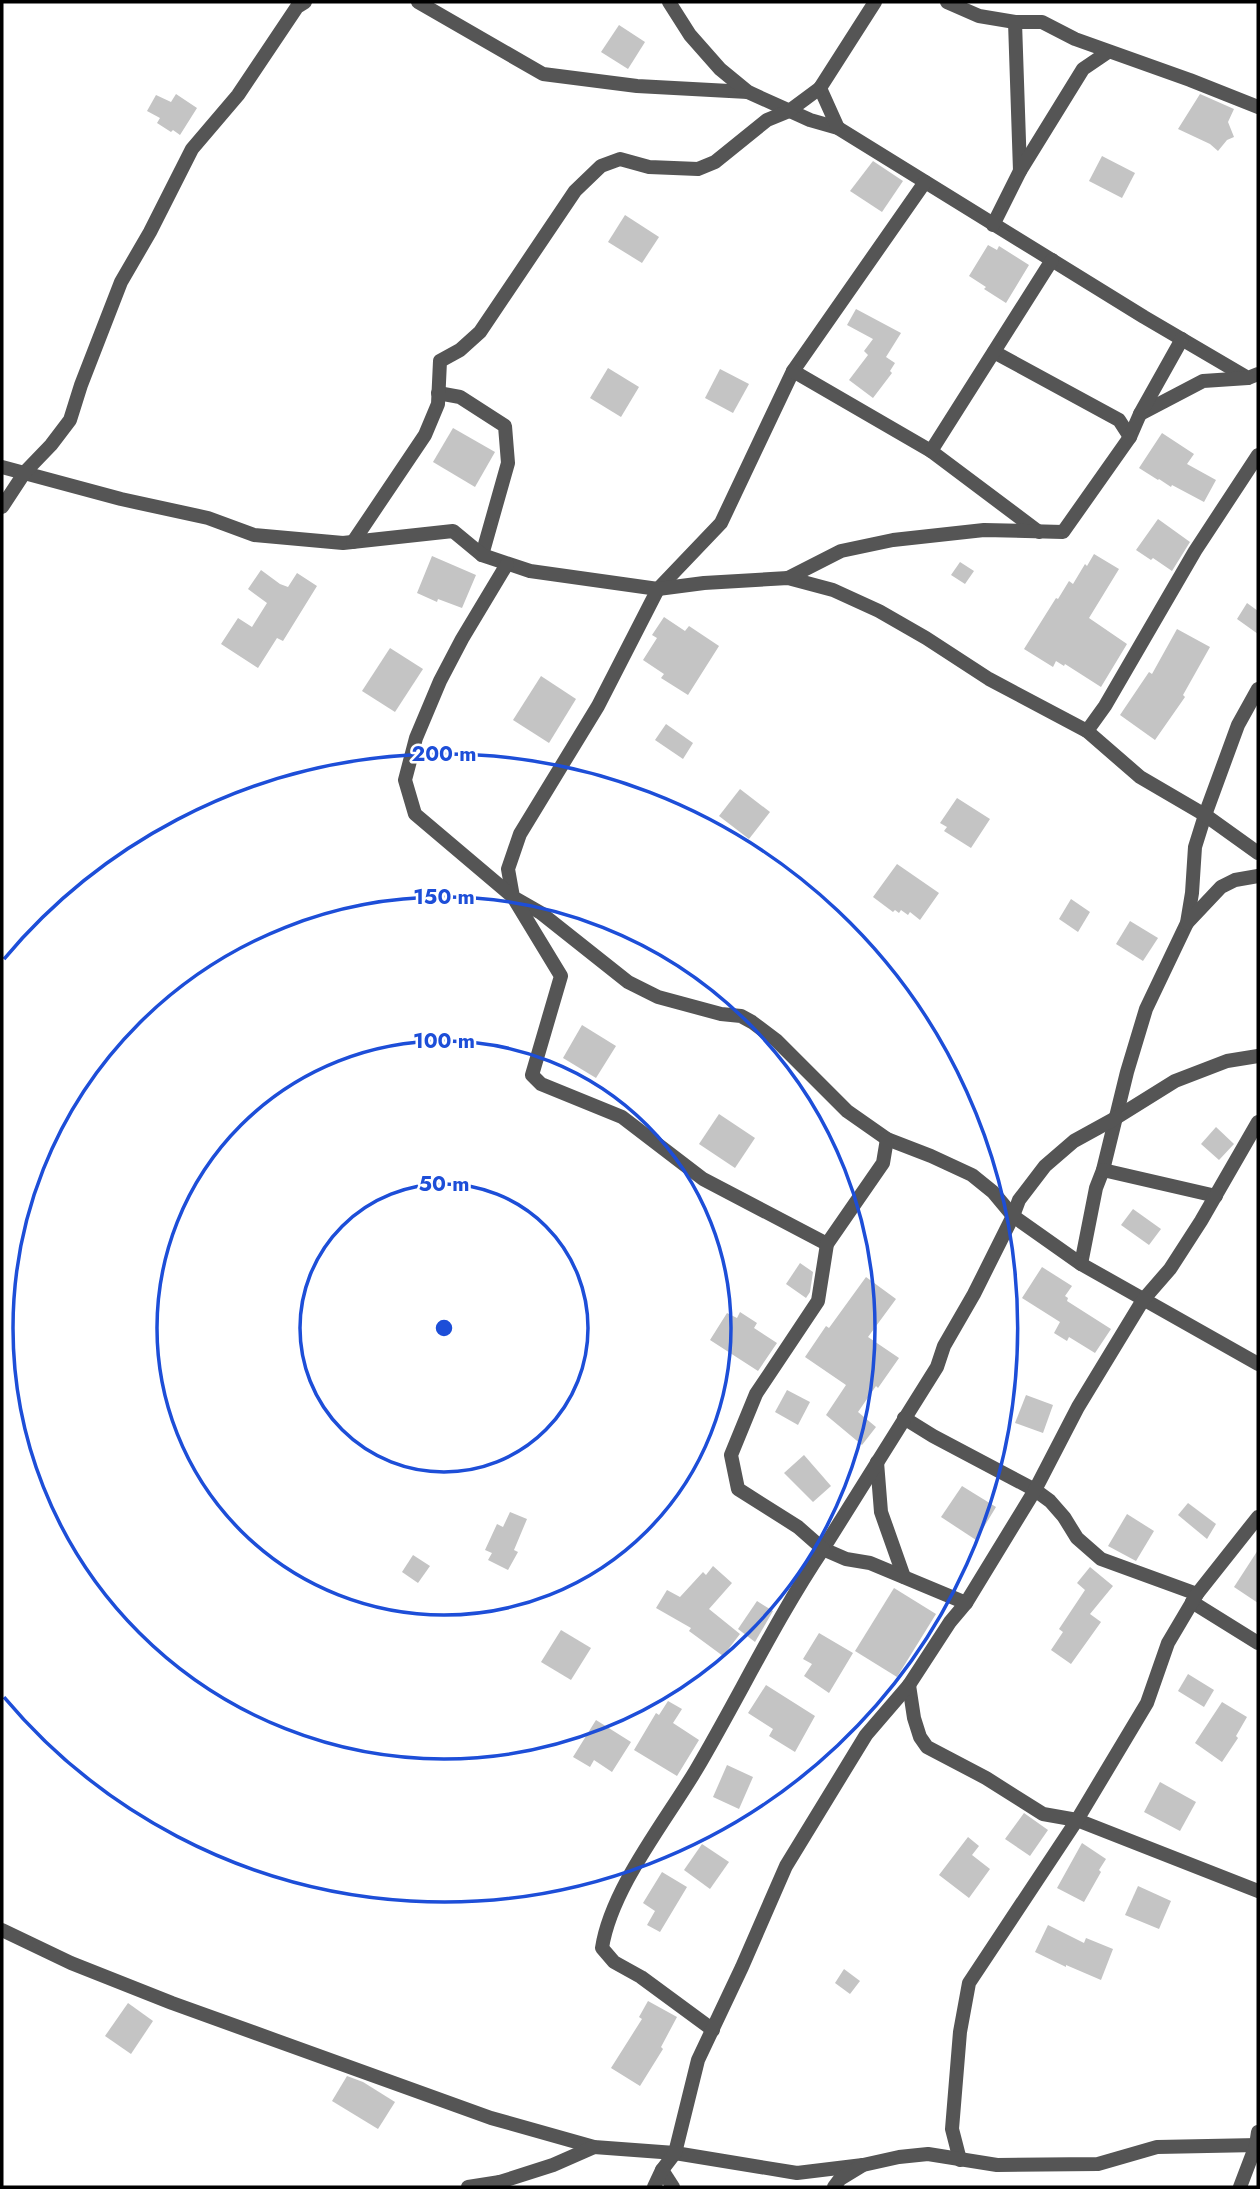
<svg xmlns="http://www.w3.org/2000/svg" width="1260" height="2189" font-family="Jost,sans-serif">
<rect width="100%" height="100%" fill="#fff"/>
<!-- building -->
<g fill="#c4c4c4">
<polygon points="619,25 645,42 628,69 601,52"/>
<polygon points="176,94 197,108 180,135 173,130 171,132 157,123 160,118 147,111 156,95 171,102"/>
<polygon points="1200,94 1234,109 1228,122 1234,137 1227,140 1218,151 1210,144 1178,129"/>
<polygon points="1102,156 1135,173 1122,198 1089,181"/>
<polygon points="873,161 903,181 882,212 850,191"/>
<polygon points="625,215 659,237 642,263 608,242"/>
<polygon points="988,245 997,250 999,246 1029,265 1006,303 984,289 986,287 969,276"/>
<polygon points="856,309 901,333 886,357 895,363 890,371 892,373 873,398 849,380 868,355 864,351 873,339 847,325"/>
<polygon points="608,368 639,387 621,417 590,398"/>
<polygon points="720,369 749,384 733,413 705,398"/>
<polygon points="453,428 495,452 475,487 433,462"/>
<polygon points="1162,433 1194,454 1187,464 1216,480 1204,502 1172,485 1171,487 1159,479 1158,480 1139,468"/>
<polygon points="1158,519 1190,542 1172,571 1153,558 1151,560 1136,550"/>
<polygon points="1094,554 1119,569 1089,618 1127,644 1101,687 1065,664 1064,666 1056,661 1053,667 1024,649 1056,598 1058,599 1069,581 1073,584 1085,564 1087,566"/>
<polygon points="432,556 476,575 462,608 438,599 437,602 417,593"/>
<polygon points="960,562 974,571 965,584 951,575"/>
<polygon points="261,570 280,584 288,587 297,573 317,586 283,641 277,638 258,668 221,644 238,618 252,627 267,603 248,589"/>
<polygon points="1247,603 1258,611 1258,634 1237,619"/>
<polygon points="664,617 685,631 689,626 719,646 688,695 661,678 664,674 643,660 657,638 652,635"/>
<polygon points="1177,629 1210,647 1183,695 1185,697 1155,740 1120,715 1149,672 1152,674"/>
<polygon points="390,648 423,669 395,712 362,691"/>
<polygon points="541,676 576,699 549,743 513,720"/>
<polygon points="666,724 693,743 683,759 655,740"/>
<polygon points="740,789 770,812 749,839 719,816"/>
<polygon points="957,798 990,819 971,848 944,831 947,827 940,823"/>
<polygon points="897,864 939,893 920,920 910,912 908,915 901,910 899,913 895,910 893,912 873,897"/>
<polygon points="1071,899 1090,912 1078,932 1059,919"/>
<polygon points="1130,921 1158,938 1143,961 1116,944"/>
<polygon points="582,1025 616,1046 596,1078 563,1058"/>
<polygon points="719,1114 755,1138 735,1168 699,1144"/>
<polygon points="1216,1127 1234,1144 1219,1160 1201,1144"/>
<polygon points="1133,1209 1161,1229 1149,1245 1121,1225"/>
<polygon points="800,1263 813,1272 810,1292 806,1298 786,1284"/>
<polygon points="1042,1267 1072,1286 1065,1296 1068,1298 1067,1301 1111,1329 1095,1353 1069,1337 1067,1341 1054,1333 1060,1322 1022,1298"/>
<polygon points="866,1277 896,1299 868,1337 899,1358 878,1388 876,1386 858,1412 876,1427 862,1445 826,1415 846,1385 805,1357 826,1326 829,1328"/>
<polygon points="740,1312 757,1323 754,1328 777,1343 758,1371 710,1340 727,1313 737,1318"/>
<polygon points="787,1390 810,1402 798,1425 775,1412"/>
<polygon points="1026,1395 1053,1405 1043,1433 1015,1423"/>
<polygon points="804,1455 831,1486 813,1502 784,1473"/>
<polygon points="962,1486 996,1507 976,1540 941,1517"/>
<polygon points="1188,1503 1216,1524 1207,1539 1178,1515"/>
<polygon points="510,1512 527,1519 514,1550 518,1552 508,1570 488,1560 492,1553 485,1550 497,1524 503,1527"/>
<polygon points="1127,1514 1154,1531 1136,1561 1108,1546"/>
<polygon points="1258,1550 1258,1603 1234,1587"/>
<polygon points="413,1555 430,1566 418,1583 402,1572"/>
<polygon points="713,1566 732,1583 709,1609 740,1634 723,1656 689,1631 691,1628 656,1608 667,1590 680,1597 703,1572 706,1575"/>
<polygon points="1090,1567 1113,1586 1090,1614 1101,1622 1071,1664 1051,1650 1063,1632 1059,1629 1085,1590 1077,1583"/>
<polygon points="894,1588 936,1614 897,1677 855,1651"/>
<polygon points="757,1601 773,1611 755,1642 738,1629"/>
<polygon points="561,1630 591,1648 571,1680 541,1662"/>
<polygon points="819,1633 853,1653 829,1693 804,1676 812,1664 803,1659"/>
<polygon points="1188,1674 1214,1690 1204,1707 1178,1691"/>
<polygon points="766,1685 815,1716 795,1752 769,1736 773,1729 748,1713"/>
<polygon points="668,1701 682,1709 673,1723 699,1740 677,1776 634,1750 656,1713 659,1715"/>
<polygon points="1222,1702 1247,1717 1236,1736 1238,1738 1222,1762 1195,1743"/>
<polygon points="596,1720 631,1742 612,1772 594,1760 590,1767 573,1757"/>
<polygon points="727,1765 753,1777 739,1809 713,1797"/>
<polygon points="1160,1782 1196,1802 1180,1831 1144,1812"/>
<polygon points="1024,1813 1048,1830 1030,1856 1005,1839"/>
<polygon points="968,1837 979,1846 972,1855 990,1869 969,1898 939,1875"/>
<polygon points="1082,1843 1106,1859 1099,1870 1101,1872 1084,1902 1057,1888"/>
<polygon points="702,1844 729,1862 710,1889 684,1870"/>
<polygon points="662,1872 687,1887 660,1932 647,1925 655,1911 643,1903"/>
<polygon points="1138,1886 1171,1901 1159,1929 1125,1915"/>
<polygon points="1048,1925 1084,1943 1086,1938 1113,1949 1101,1980 1066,1965 1066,1967 1035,1952"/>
<polygon points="844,1969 860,1981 850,1994 835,1983"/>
<polygon points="648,2001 677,2017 661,2047 663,2049 640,2086 611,2068 642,2019 639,2017"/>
<polygon points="128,2003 153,2021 131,2054 105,2036"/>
<polygon points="347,2076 363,2082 395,2102 378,2129 332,2101"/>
</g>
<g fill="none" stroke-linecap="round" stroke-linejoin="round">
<!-- minor -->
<g stroke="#555" stroke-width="14">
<polyline points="418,2 543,74 637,86 748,92"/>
<polyline points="669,2 690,35 720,69 748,92 810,120 838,128 1144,317 1248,378 1258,374"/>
<polyline points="947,2 979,16 1015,22 1042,22 1075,39 1190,80 1258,107"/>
<polyline points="1015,22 1020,171"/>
<polyline points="820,88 838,128"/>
<polyline points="925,182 793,371 721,523 658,589 598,706 520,834 508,869 513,897 541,913 628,982 658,997 721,1014 741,1016 752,1022 776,1040 847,1111 887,1139 931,1156 972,1175 993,1192 1013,1216 1081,1264 1096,1188 1103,1170 1127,1072 1146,1009 1187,923 1192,893 1195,847 1205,815 1238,725 1258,689"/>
<polyline points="993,225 1020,171 1083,69 1108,52"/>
<polyline points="994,352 1119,420 1130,437"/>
<polyline points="793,371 931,451 1039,532"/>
<polyline points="438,393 460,397 505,426 508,463 482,555"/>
<polyline points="1140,414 1203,381 1248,378"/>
<polyline points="931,451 1052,260"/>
<polyline points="2,467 121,499 208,518 254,535 343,543 453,531 482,555 530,571 658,589 704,583 788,578 833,590 879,611 926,638 989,679 1087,731 1140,777 1205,815 1258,853"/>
<polyline points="2,507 25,472 51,445 70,420 81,385 121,282 150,232 192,149 238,95 297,7 305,2"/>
<polyline points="353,542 425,435 438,404 440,361 460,350 480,332 575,191 601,166 620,159 649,167 698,169 715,162 767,120 789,111 820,88 875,2"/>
<polyline points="507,564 462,639 440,681 416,738 405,780 415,814 513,897 561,976 532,1075 541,1084 622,1117 703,1179 827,1244"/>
<polyline points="788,578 841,551 893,540 984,530 1063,532 1130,437 1140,414 1182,339"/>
<polyline points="1087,731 1105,706 1195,551 1258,455"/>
<polyline points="1187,923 1221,887 1235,880 1258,876"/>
<polyline points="1103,1170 1216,1196"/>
<polyline points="1081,1264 1258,1364"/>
<polyline points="904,1418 933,1436 1035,1490 1050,1501 1064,1517 1077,1538 1101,1559 1197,1594"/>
<polyline points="877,1462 881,1512 904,1577"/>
<polyline points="1192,1602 1258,1643"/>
<polyline points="966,1603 870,1563 846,1559 823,1549 937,1367 944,1346 974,1294 1013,1216 1019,1200 1045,1166 1074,1141 1114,1119 1175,1081 1227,1061 1258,1056"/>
<polyline points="909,1685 914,1718 920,1737 927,1747 986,1778 1043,1814 1077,1820 1258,1891"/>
<polyline points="2,1930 71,1963 172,2003 491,2118 594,2147 675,2153 797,2173 863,2165"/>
<path d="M713 2030 641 1977 614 1962 602 1948C611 1889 665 1822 696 1770 739 1697 776 1619 823 1549L798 1527 738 1489 731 1455 756 1394 818 1301 827 1244 883 1163 887 1139"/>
<polyline points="960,2160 952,2129 960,2032 969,1983 1077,1820 1147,1703 1168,1643 1197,1594 1258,1517"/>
<polyline points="662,2170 673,2187"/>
<polyline points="468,2187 500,2182"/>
<polyline points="494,2187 500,2182 553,2165 594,2147"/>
<polyline points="654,2187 662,2170 675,2153 698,2060 742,1967 786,1866 866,1735 909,1685 950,1622 966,1603 1035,1490 1078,1407 1143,1300 1170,1269 1201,1221 1258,1122"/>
<polyline points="834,2187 840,2179 863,2165 899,2157 928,2154 997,2165 1098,2164 1157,2147 1258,2145"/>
<polyline points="1240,2187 1256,2145 1258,2132"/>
</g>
</g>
<!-- distance rings -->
<g fill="none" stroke="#1d4ed8" stroke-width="3.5">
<circle cx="444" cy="1328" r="144"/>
<circle cx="444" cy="1328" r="287"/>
<circle cx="444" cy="1328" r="431"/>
<path d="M4 959A574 574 0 1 1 4 1697"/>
</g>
<circle cx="444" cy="1328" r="10" fill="#1d4ed8" stroke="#fff" stroke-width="3.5"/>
<g font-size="21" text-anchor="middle" font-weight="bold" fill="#1d4ed8" stroke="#fff" stroke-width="5" stroke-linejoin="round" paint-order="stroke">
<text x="444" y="761">200 m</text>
<text x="444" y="904">150 m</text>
<text x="444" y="1048">100 m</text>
<text x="444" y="1191">50 m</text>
</g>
<!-- border -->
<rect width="1260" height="2189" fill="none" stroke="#000000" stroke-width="7"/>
</svg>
